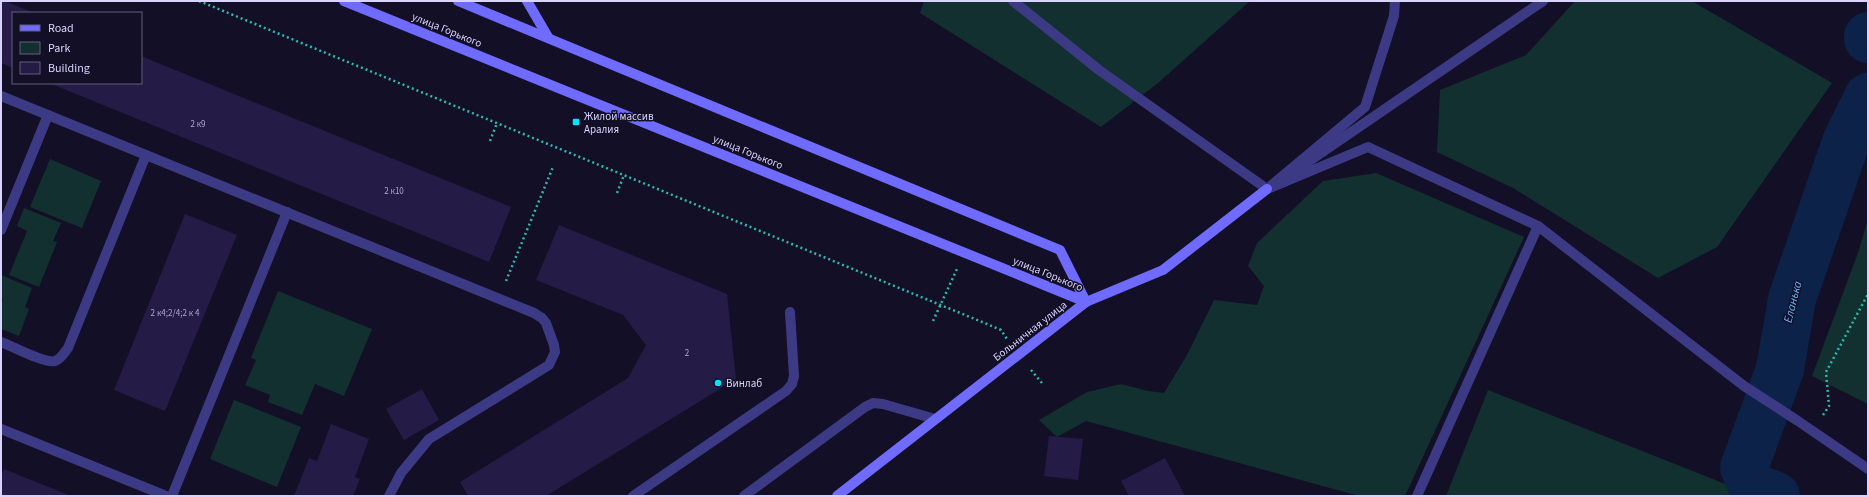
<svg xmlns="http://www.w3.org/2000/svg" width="1869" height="497" font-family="'Source Sans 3',sans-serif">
<rect width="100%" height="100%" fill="#130f26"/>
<!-- green -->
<g fill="#12302f">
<polygon points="924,1 1250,1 1158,83 1101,127 920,13"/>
<polygon points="1575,1 1692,1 1832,83 1717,247 1658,278 1513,188 1437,152 1440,90 1526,55"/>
<polygon points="50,159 101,181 82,228 30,207"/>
<polygon points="1376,173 1524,237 1405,496 1359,496 1086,421 1057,437 1039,420 1087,392 1121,384 1148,391 1164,393 1187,355 1214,300 1257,305 1264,286 1248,266 1257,243 1323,181"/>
<polygon points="24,208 61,223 53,241 57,242 39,287 9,275 27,231 17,226"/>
<polygon points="1868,219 1868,404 1812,376 1858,253"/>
<polygon points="1,275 32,288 25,307 29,309 19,336 1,329 1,303 3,299 1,298"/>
<polygon points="278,291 372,329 344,396 315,384 302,415 268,402 270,395 245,385 256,360 251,358"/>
<polygon points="1488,390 1733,487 1748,496 1446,496"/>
<polygon points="234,400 301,427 277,487 210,459"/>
</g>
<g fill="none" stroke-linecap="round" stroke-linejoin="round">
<!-- river -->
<g stroke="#0c2248" stroke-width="48">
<polyline points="1868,36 1868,39"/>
<polyline points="1776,496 1752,486 1744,468 1780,369 1792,299 1846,142 1868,97"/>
</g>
</g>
<!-- building -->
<g fill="#241b47">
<polygon points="1,1 5,1 34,13 13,13 13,68 1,63"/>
<polygon points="141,56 511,207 489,262 49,83 141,83"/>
<polygon points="185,214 237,235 165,411 114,390"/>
<polygon points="559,225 727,294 736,379 546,496 468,496 460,482 628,378 646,345 623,315 536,280"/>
<polygon points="422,389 439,420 404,440 386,409"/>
<polygon points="331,424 369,439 355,477 360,479 353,496 294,496 309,458 317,461"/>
<polygon points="1049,436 1083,439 1078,480 1044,476"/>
<polygon points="1165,458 1185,496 1129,496 1121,481"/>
<polygon points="4,469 71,496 1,496 1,476"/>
</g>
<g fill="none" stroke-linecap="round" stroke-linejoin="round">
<!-- path -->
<g stroke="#2fb8b0" stroke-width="2.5" stroke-dasharray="2 3" stroke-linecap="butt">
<polyline points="199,1 987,324 1001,330 1007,339"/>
<polyline points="490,141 497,123"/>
<polyline points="617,193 624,175"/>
<polyline points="506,281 553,167"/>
<polyline points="933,321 957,269"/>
<polyline points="1031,370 1042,383"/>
<polyline points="1823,415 1829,406 1826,372 1868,294"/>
</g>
<!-- lane -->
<g stroke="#3d3a85" stroke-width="10">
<polyline points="1013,1 1099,70 1267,189"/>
<polyline points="1,96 534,313 542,318 546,323 554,345 555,352 549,365 429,439 401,473 389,496"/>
<polyline points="1296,170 1543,1"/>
<polyline points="1270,188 1368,147 1538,226 1744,386 1798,421 1868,469"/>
<polyline points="1,230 48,115"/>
<path d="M1 342C12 346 45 364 55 361 61 359 64 353 68 348L146 155"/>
<polyline points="1,429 166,496"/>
<polyline points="172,496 287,212"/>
<polyline points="633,496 786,391 792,384 794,376 790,312"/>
<polyline points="744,496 865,407 873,403 883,404 935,419"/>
<polyline points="1417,496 1538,226"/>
</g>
<!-- street -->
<polyline stroke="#3d3a85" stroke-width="10" points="1267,189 1365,107 1394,16 1395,1"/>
<!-- secondary -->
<g stroke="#6f6bff" stroke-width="10">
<polyline points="344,1 1086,302"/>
<polyline points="458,1 1060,250 1086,302"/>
<polyline points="527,1 548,37"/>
<polyline points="837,496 1086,302 1163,270 1267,189"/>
</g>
</g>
<!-- markers -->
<g fill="#00e5ff" stroke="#130f26" stroke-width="1.5">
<rect x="572" y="118" width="8" height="8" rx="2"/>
<circle cx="718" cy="383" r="4"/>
</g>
<g text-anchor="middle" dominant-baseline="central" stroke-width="3" stroke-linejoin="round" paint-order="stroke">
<!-- number labels -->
<g font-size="9" fill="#aca6d1">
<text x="198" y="124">2 к9</text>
<text x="394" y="191">2 к10</text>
<text x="175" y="313">2 к4;2/4;2 к 4</text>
<text x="687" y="353">2</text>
</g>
<!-- street labels -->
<g font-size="11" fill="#d9d4ff" stroke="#130f26">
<text transform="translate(447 30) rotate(22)">улица Горького</text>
<text transform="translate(748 152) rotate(22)">улица Горького</text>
<text transform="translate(1048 274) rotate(22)">улица Горького</text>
<text transform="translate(1030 331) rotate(-38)">Больничная улица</text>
</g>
<!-- poi labels -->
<g font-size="11" fill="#d9d4ff" stroke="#130f26" text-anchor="start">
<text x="584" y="116">Жилой массив<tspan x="584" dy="13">Аралия</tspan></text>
<text x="726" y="383">Винлаб</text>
</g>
<!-- water labels -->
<g font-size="12" font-style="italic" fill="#62b6ff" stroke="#130f26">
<text transform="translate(1793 302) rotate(-76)">Еланька</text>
</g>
</g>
<!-- border -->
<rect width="1869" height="497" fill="none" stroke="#d9d4ff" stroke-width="4"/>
<!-- legend -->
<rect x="12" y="12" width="130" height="72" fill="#130f26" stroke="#625e7d"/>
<rect x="20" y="25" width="20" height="6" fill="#6f6bff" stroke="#625e7d"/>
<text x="48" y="32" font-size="12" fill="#d9d4ff">Road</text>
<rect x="20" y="42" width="20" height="12" fill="#12302f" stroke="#625e7d"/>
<text x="48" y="52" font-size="12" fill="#d9d4ff">Park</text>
<rect x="20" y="62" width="20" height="12" fill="#241b47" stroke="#625e7d"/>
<text x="48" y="72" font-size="12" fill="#d9d4ff">Building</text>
</svg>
